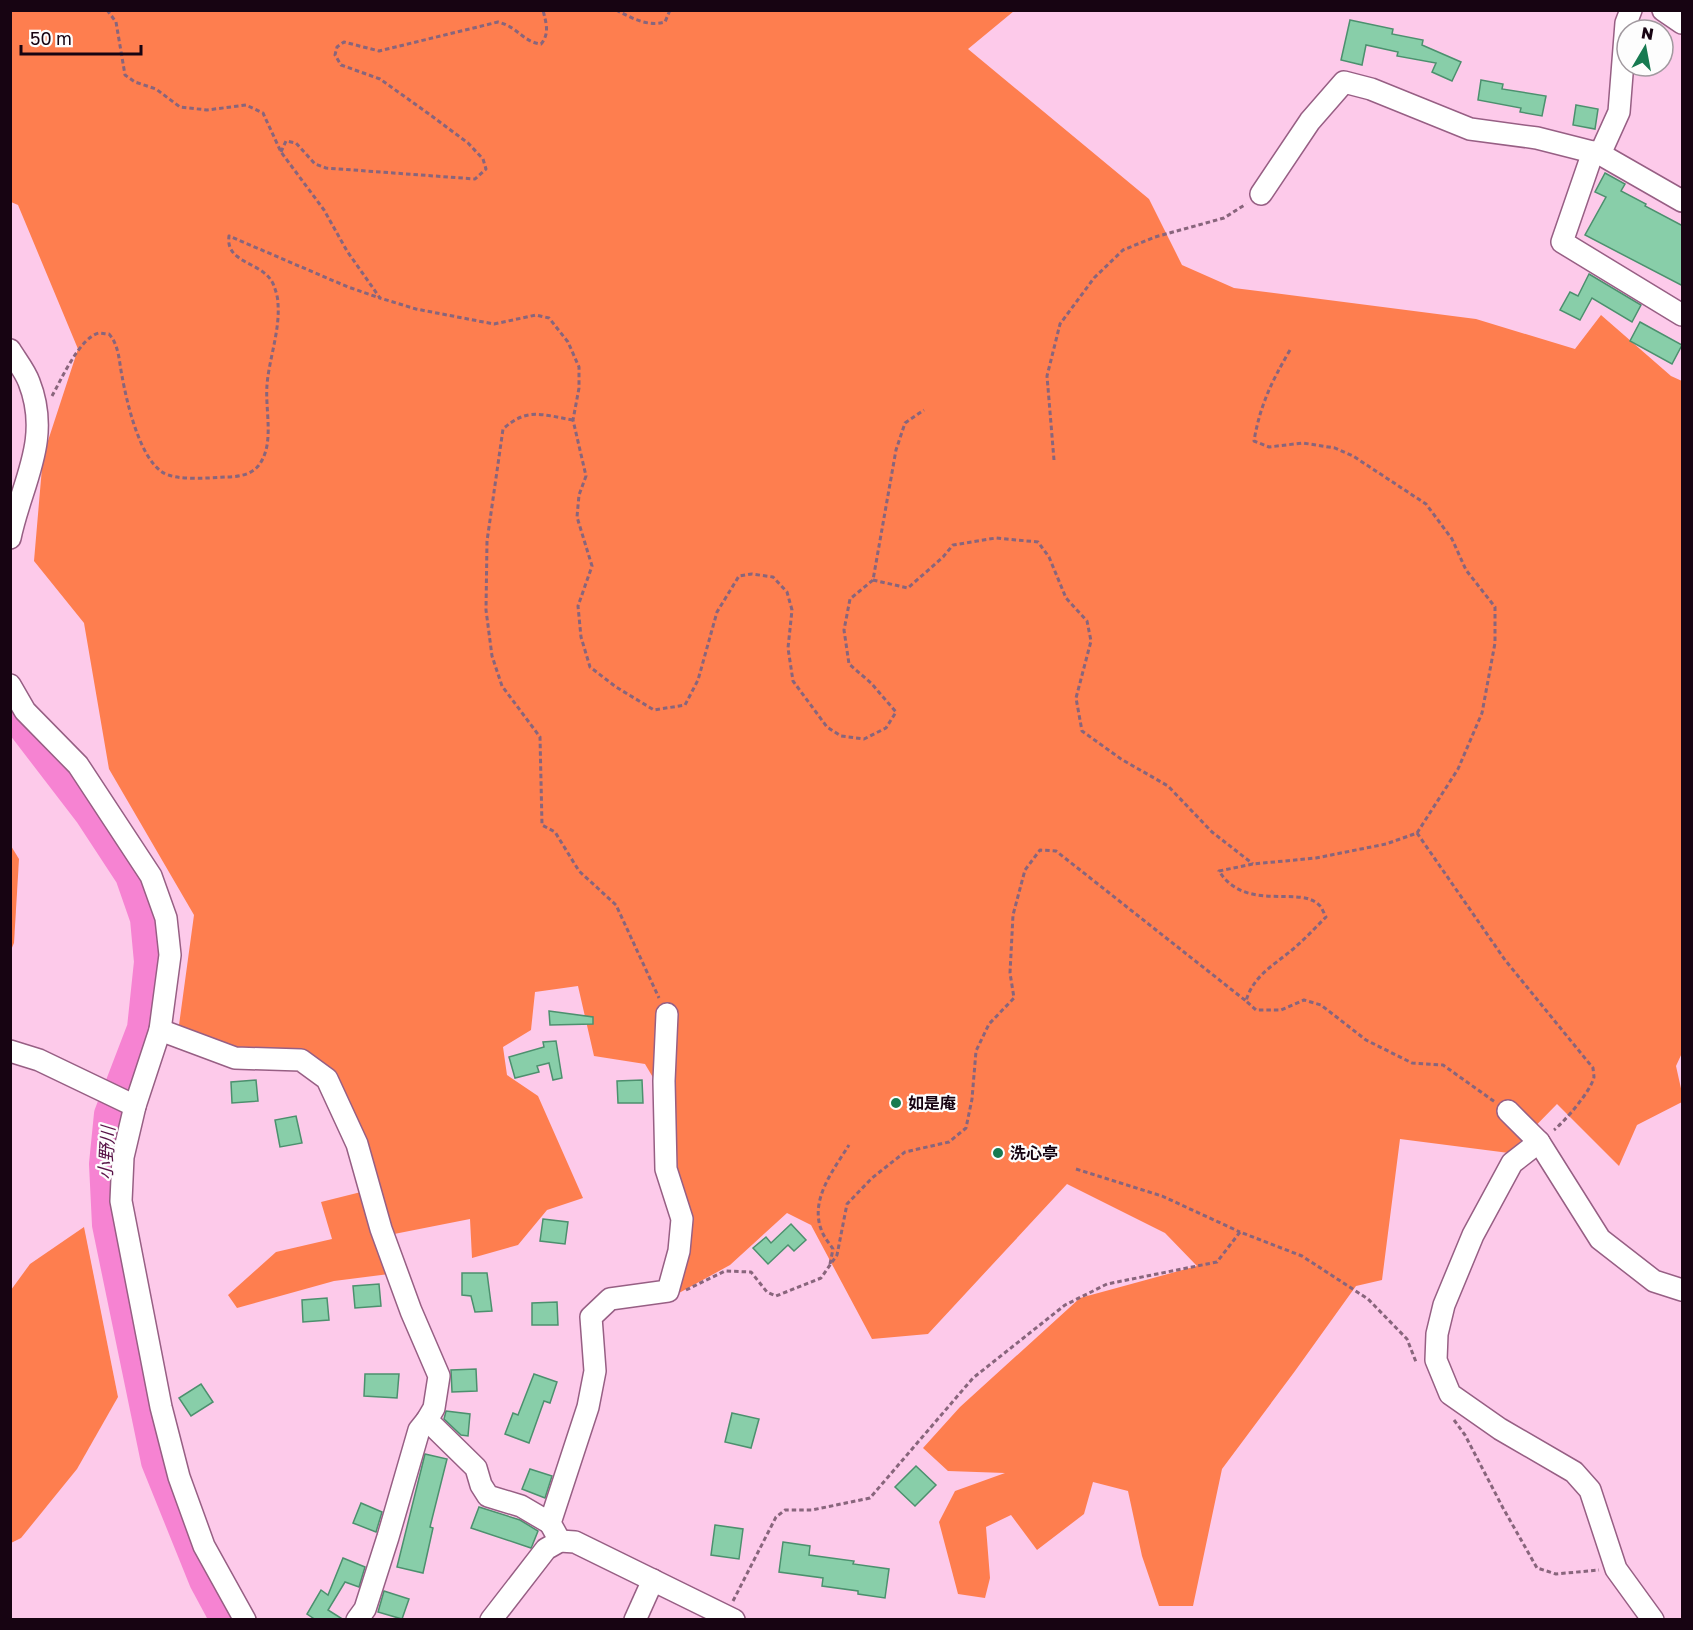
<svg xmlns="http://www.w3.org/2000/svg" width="1693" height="1630" font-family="'Golos Text','Noto Sans JP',sans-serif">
<rect width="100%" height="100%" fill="#fdcaea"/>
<!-- forest -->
<g fill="#fe7e4f">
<polygon points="10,11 1014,11 968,49 1149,199 1182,265 1234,288 1476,319 1575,349 1601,315 1671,376 1682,381 1682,1053 1676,1066 1682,1093 1682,1102 1637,1125 1619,1166 1557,1104 1509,1153 1400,1139 1382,1280 1356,1286 1295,1371 1222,1469 1193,1606 1159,1606 1142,1556 1128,1491 1093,1482 1084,1514 1037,1550 1011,1515 986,1527 990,1578 985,1598 958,1594 939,1522 955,1491 1005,1473 948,1471 923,1448 960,1407 1080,1298 1197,1266 1165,1233 1067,1184 928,1334 872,1339 811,1225 787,1213 730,1265 679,1293 670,1282 680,1179 664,1096 645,1064 594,1056 578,986 535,992 531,1030 503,1047 507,1075 538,1096 583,1198 547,1210 518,1245 472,1258 470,1219 384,1236 397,1273 334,1281 237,1308 228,1295 276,1252 332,1239 321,1202 369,1190 327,1079 303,1054 235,1058 179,1025 194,915 109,769 84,623 34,561 43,456 78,349 18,205 11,202"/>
<polygon points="11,846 19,859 14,943 11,950"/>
<polygon points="84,1227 118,1397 77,1469 21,1538 11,1543 11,1290 30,1264"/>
</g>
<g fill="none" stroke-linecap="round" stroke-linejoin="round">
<!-- river -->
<polyline stroke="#f683d2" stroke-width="28" points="10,715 13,716 89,815 129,876 144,919 148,962 141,1028 108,1114 103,1164 106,1225 155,1462 203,1581 224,1620"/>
</g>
<!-- building -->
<g fill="#88cea9" stroke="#4c906e" stroke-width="1.5">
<polygon points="1350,20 1393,29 1392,34 1423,40 1422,45 1461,62 1452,81 1432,72 1436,63 1397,56 1398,52 1366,45 1362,65 1341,60"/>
<polygon points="1481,80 1503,84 1502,89 1546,96 1542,116 1520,112 1521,108 1478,100"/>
<polygon points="1576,105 1598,109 1595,129 1573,125"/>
<polygon points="1605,173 1625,184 1621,191 1646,204 1645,206 1683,226 1683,286 1585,235 1606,197 1595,192"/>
<polygon points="1589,274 1641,305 1632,322 1592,298 1580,320 1560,310 1570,292 1578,296"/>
<polygon points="1640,322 1682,345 1672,364 1630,341"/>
<polygon points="549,1011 593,1017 593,1024 550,1025"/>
<polygon points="556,1041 562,1078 553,1080 549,1063 537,1066 539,1072 515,1078 509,1057 544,1047 543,1042"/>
<polygon points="256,1080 258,1101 232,1103 231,1082"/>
<polygon points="642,1080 643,1103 618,1103 617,1081"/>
<polygon points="296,1116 302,1143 280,1147 275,1120"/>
<polygon points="543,1219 568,1222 565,1244 540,1241"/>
<polygon points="791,1224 806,1240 794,1251 788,1245 768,1264 753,1248 766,1237 771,1243"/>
<polygon points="462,1273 487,1273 492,1311 475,1312 471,1296 462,1295"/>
<polygon points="379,1284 381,1306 355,1308 353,1286"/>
<polygon points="327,1298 329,1320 303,1322 302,1300"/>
<polygon points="557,1302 558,1325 532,1325 532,1303"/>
<polygon points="476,1369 477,1391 452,1392 451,1370"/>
<polygon points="365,1374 399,1374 397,1398 364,1396"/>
<polygon points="534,1374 557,1382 550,1403 544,1401 529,1443 505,1434 513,1413 518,1415"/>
<polygon points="201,1384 213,1402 191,1416 179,1398"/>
<polygon points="446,1411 470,1414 468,1436 461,1435 444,1419"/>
<polygon points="732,1413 759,1419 751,1448 725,1442"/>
<polygon points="425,1454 447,1459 430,1527 433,1528 423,1573 397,1567"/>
<polygon points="916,1466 936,1485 915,1506 895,1487"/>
<polygon points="530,1469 552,1476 545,1498 522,1489"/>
<polygon points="361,1503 382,1512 376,1532 353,1523"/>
<polygon points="479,1507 520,1520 538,1531 532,1546 531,1548 471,1528"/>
<polygon points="715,1525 743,1529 739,1559 711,1555"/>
<polygon points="783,1542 810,1546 809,1555 854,1561 853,1564 889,1569 885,1598 858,1594 858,1591 822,1586 823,1578 779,1572"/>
<polygon points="343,1558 365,1567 359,1587 345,1582 328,1610 344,1620 316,1620 307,1614 321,1590 328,1595"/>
<polygon points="384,1591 409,1599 402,1619 378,1612"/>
</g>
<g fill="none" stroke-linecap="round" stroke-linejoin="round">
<!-- minor casing -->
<g stroke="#975f84" stroke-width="24">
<g id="minor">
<polyline points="1663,10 1682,23"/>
<polyline points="1593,152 1562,242 1682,315"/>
<polyline points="1600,154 1682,201"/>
<polyline points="1261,194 1310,121 1344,82 1371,89 1470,129 1537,138 1600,154 1619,112 1626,23 1631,10"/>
<path d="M10 350C16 360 25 371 29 382 52 440 21 484 10 538"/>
<polyline points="10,685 25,711 78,765 151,876 166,918 170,955 160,1030 135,1106 123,1157 121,1201 161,1407 179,1477 204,1546 245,1620"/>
<polyline points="160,1030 235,1058 301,1060 327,1079 357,1144 381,1229 411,1311 439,1376 434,1408 427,1420 419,1430 388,1537 365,1609 357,1620"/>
<polyline points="10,1051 39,1060 135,1106"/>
<polyline points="1508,1111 1539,1142 1600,1239 1654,1281 1682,1290"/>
<polyline points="1539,1142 1512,1163 1473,1235 1444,1305 1437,1334 1436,1360 1450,1394 1500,1429 1574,1472 1590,1490 1616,1569 1653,1620"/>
<polyline points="427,1420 476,1468 481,1485 488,1496 521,1506 550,1523"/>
<polyline points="560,1541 550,1523 588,1407 595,1371 591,1317 610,1299 668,1291 679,1251 682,1219 666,1169 664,1081 667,1014"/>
<polyline points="491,1620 546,1549 560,1541 575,1542 734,1620"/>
<polyline points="635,1620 653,1580"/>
</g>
</g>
<!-- path -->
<g stroke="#88657c" stroke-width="3" stroke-dasharray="4.5 3" stroke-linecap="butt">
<polyline points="107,10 116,22 125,75 135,82 156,89 180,107 207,110 246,105 263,113 281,152 324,210 347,251 380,298 416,309 494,324 536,315 549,318 568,342 579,367 579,388 573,420 586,476 579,495 577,517 592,566 578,606 581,637 590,667 616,687 654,710 685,705 698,680 717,612 739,576 752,574 773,577 787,592 792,610 788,648 793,681 827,727 841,736 864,739 886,728 896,712 871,683 849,664 844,630 850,599 873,580 896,450 905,423 924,410"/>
<path d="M616 10C632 18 647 27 665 22L670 10"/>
<path d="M281 152 286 141 296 143 315 164 326 168 475 179 486 169 483 159 468 143 429 114 380 79 341 65 335 55 337 47 344 42 379 51 498 22C518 27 523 42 541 44 550 33 546 23 543 10"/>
<path d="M1290 350C1272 381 1260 405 1254 441L1269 447 1303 443 1335 448 1353 456 1426 504 1452 539 1466 570 1495 607V643L1482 713 1458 769 1417 833 1386 844 1316 858 1253 864 1219 871C1245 913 1300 885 1319 905 1322 907 1324 914 1326 917 1315 928 1304 940 1292 950 1274 965 1253 976 1246 1001L1256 1010H1281L1304 1000 1321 1005 1366 1040 1412 1063 1443 1065 1495 1102"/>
<path d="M52 396C61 380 80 337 99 333 102 333 105 334 109 334 119 345 119 361 122 376 127 403 139 456 162 472 175 481 209 478 225 477 238 477 254 475 261 462 274 441 265 409 267 385 269 359 280 331 278 304 278 298 276 291 274 286 265 261 225 265 229 236L348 287 380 298"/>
<path d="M573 420C543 415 527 407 503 429L487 541 486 610 492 656 502 686 540 737 542 825 555 832 579 871 616 905 659 998"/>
<polyline points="1054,460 1047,376 1060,324 1094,278 1123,250 1155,237 1224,218 1246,204"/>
<polyline points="873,580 908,588 943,557 953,545 996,538 1038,542 1049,557 1066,598 1087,621 1091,641 1076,698 1082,731 1121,759 1168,786 1212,832 1253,864"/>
<path d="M1417 833 1505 960 1593 1068C1593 1068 1594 1077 1594 1077 1591 1091 1565 1121 1554 1130"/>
<polyline points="1076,1169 1162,1196 1240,1232"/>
<path d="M830 1264 833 1249C829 1243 823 1236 821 1229 810 1199 834 1169 849 1145"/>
<polyline points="686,1290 725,1271 751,1272 767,1292 776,1296 821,1278 837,1255 847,1204 872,1178 905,1152 949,1142 966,1128 972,1099 976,1051 989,1024 1014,998 1010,973 1013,915 1025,870 1040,850 1056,851 1246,1001"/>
<polyline points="1454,1420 1465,1435 1503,1508 1537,1568 1556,1574 1599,1570"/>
<polyline points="733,1601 776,1517 785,1510 812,1510 870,1498 973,1378 1065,1305 1107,1284 1217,1262 1240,1232 1302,1256 1368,1299 1407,1339 1416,1362"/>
</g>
<!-- minor -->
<use href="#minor" stroke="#fff" stroke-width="21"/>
</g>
<!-- markers -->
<g fill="#177a51" stroke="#fdfdfd" stroke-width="2">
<circle cx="896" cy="1103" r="6"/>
<circle cx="998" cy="1153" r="6"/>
</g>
<g text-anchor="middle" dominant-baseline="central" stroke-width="4.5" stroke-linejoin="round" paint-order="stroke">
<!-- poi labels -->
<g font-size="16" font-weight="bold" fill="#170412" stroke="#fdfdfd" text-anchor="start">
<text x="908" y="1103">如是庵</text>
<text x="1010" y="1153">洗心亭</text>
</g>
<!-- water labels -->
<g font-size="18" font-style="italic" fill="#581247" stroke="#fdfdfd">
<text transform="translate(106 1153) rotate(-87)">小野川</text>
</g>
</g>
<!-- border -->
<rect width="1693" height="1630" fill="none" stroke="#170412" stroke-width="24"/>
<!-- north arrow -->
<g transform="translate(1645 48) rotate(10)"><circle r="28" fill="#fdfdfd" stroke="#a1999f" stroke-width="1.5"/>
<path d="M0-4.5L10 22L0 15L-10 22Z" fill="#177a51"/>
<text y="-9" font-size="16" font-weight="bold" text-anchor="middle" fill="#170412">N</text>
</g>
<!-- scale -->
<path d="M21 45v9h120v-9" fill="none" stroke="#170412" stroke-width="3"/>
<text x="30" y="45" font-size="18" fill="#170412" stroke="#fdfdfd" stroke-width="4.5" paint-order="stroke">50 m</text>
</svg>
